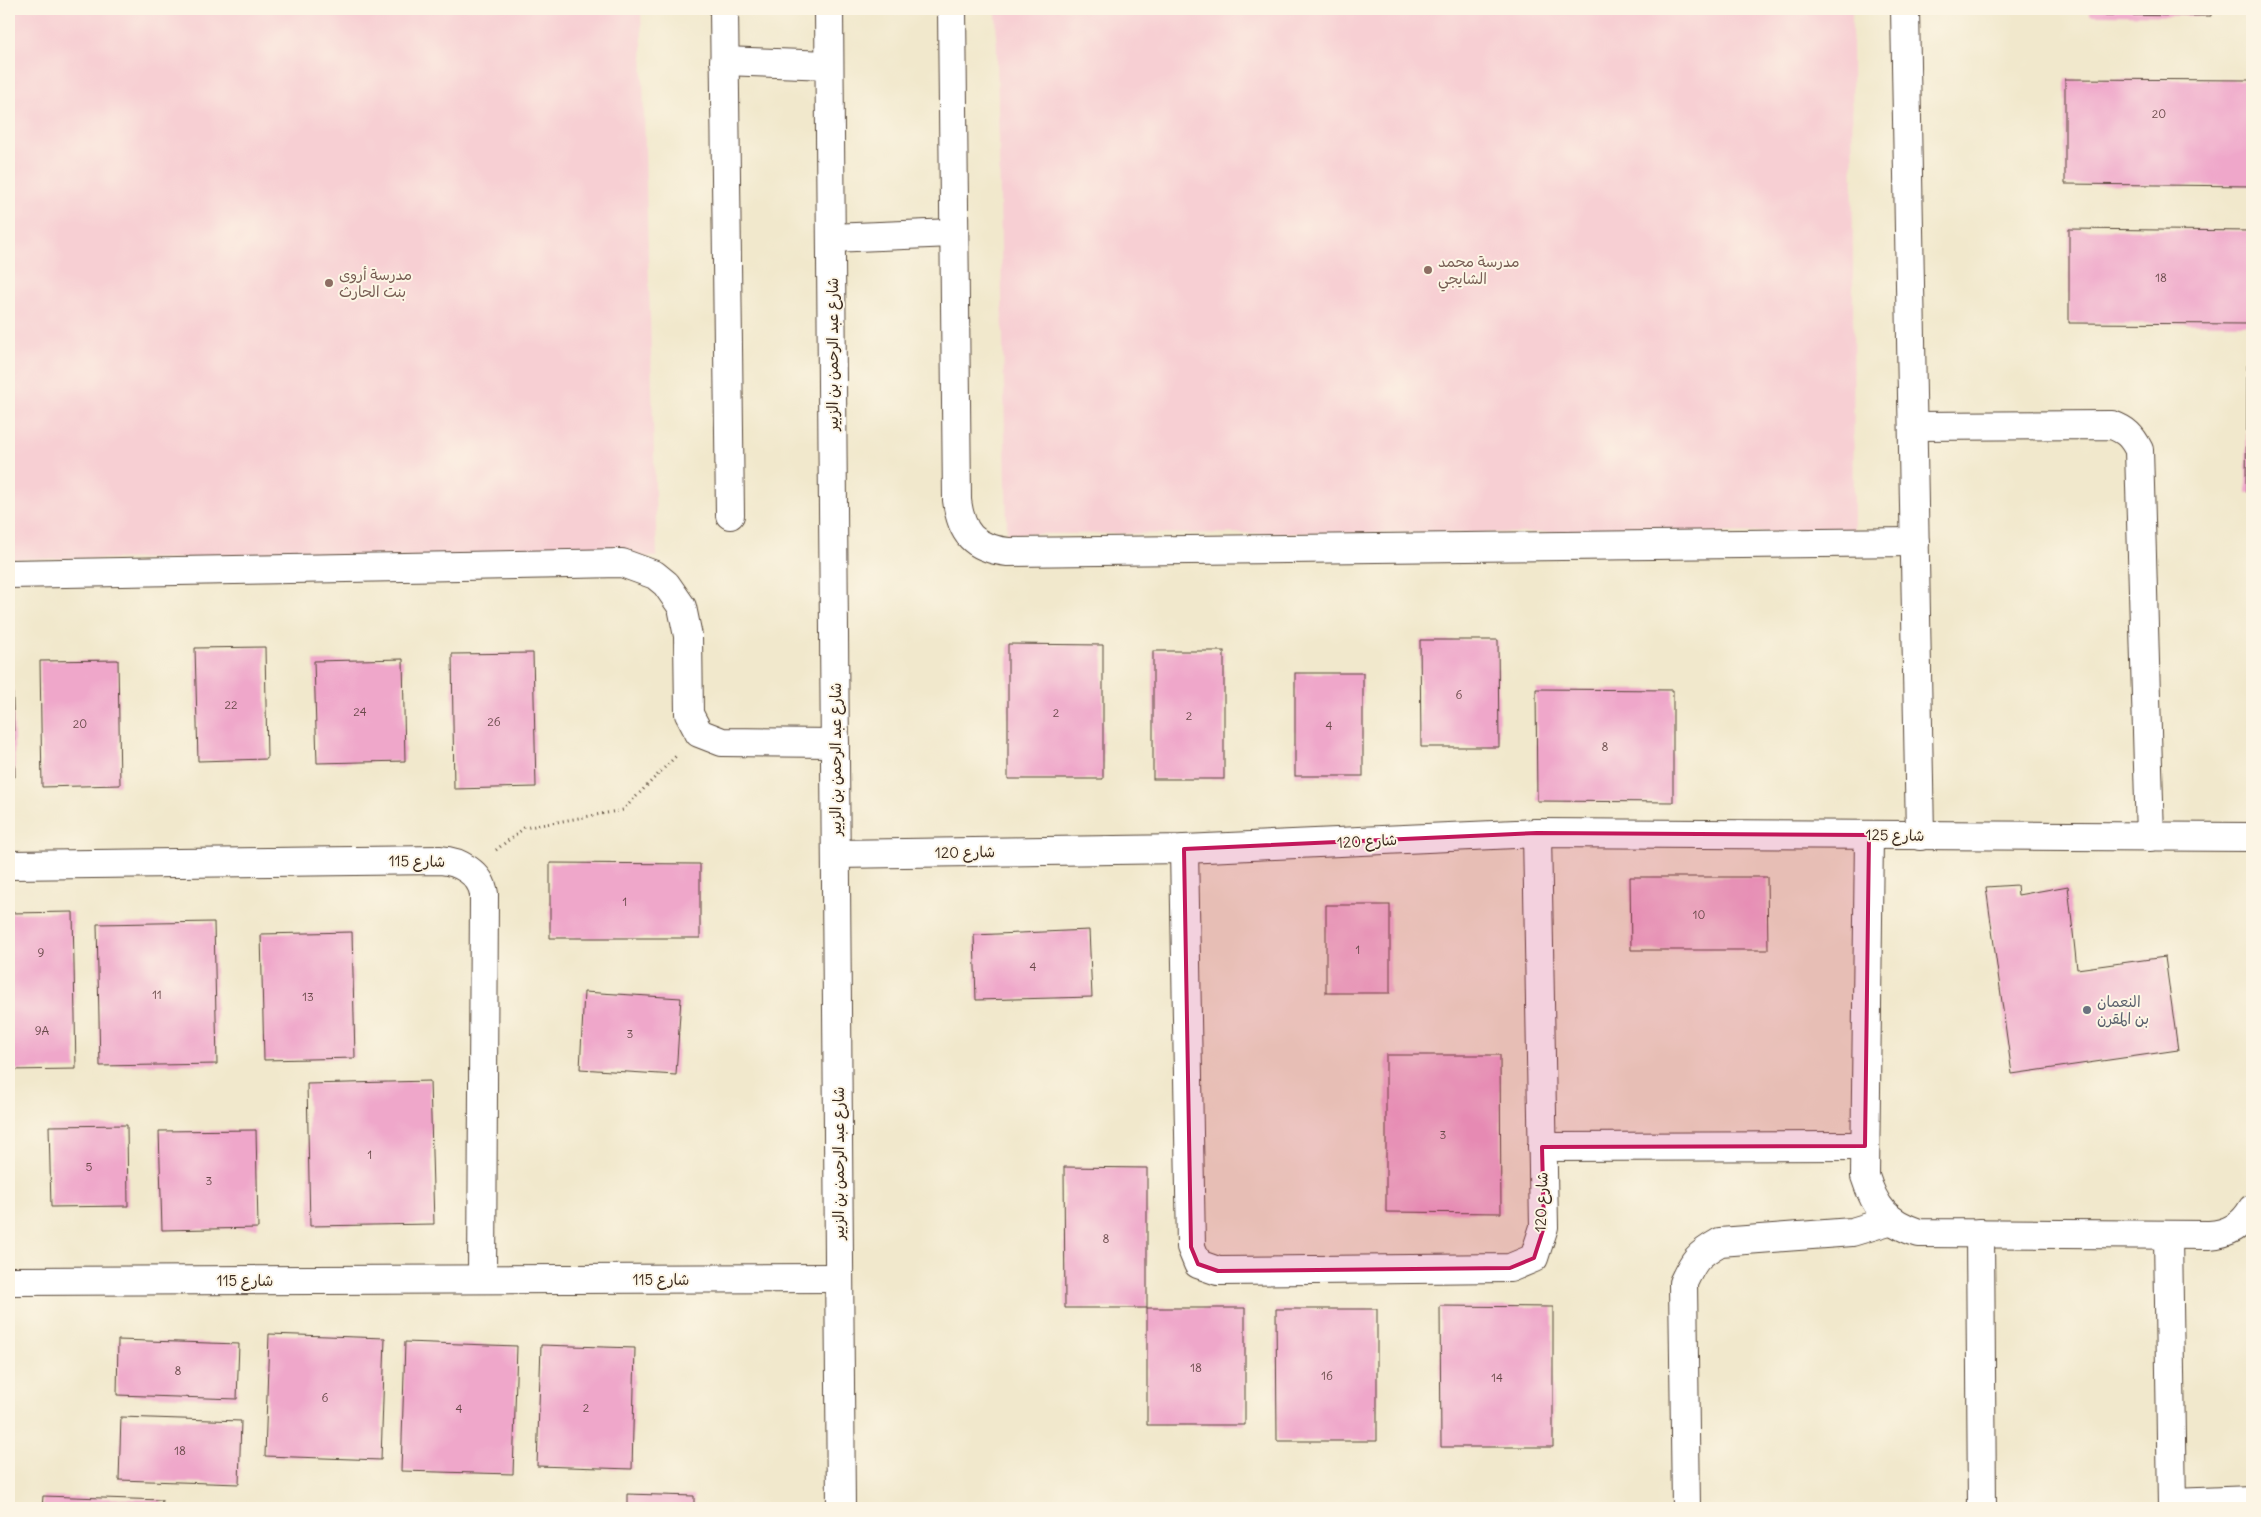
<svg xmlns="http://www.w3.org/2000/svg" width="2261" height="1517" font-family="Delius,'Playpen Sans Arabic',sans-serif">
<rect width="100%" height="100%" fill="#fcf5e5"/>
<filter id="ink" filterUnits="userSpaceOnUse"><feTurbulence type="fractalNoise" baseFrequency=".02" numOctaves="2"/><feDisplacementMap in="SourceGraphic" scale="10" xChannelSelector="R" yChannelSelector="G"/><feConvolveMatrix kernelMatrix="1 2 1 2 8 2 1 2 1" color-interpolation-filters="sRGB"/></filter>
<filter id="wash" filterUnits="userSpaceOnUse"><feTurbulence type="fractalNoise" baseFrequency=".0096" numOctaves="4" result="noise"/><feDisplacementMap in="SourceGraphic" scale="20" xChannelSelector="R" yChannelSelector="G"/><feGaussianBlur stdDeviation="1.12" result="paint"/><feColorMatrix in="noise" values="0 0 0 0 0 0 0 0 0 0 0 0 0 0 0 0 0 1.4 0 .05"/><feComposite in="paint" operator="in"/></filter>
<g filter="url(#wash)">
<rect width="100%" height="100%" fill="#f1e8cc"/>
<!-- built -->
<g fill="#f7cfd3">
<polygon points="9,9 641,9 657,557 9,559"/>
<polygon points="996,9 1852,9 1854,532 1007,534"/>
</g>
<g id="blocks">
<!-- building -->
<g fill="#efa7ca">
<polygon points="2089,9 2211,9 2211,16 2089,15"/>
<polygon points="2065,79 2252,80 2252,186 2065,184"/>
<polygon points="2069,229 2252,231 2252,324 2069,323"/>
<polygon points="2247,365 2252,365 2252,493 2246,493"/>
<polygon points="1420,640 1498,640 1499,747 1421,747"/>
<polygon points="1008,644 1103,645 1103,779 1008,779"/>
<polygon points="265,647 267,759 198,761 195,648"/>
<rect x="1153" y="651" width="71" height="128"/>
<polygon points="533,653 536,787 454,789 452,654"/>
<polygon points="403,659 405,761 317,763 314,661"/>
<polygon points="118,660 120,785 42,787 40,661"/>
<polygon points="9,664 12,664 15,777 9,777"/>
<rect x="1295" y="673" width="68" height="103"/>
<polygon points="1536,689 1673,690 1673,802 1537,801"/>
<polygon points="550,863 700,864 700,938 550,938"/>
<polygon points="1630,877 1767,877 1768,950 1631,950"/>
<polygon points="2017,885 2018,895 2068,886 2077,969 2165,957 2178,1050 2012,1074 1986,887"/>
<rect x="1326" y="905" width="64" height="88"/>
<polygon points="73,912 76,1069 9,1070 9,913"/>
<polygon points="214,922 217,1064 100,1066 97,924"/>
<polygon points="1089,930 1092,997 976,1000 974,935"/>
<polygon points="352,932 355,1058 264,1060 261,934"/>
<polygon points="584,992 681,998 676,1075 580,1069"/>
<polygon points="1386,1055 1500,1055 1501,1213 1386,1212"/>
<polygon points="430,1081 434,1224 310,1226 307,1084"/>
<polygon points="127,1125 128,1206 51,1207 49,1126"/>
<polygon points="256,1130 258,1228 162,1230 159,1131"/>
<polygon points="1064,1167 1147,1168 1147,1308 1245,1308 1245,1425 1147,1425 1147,1308 1065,1308"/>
<polygon points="1440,1306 1553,1307 1553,1447 1441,1447"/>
<polygon points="1276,1309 1377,1309 1377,1441 1277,1441"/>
<polygon points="269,1334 385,1338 381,1460 265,1456"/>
<polygon points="118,1340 239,1344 237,1399 117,1395"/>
<polygon points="405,1342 517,1346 513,1474 401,1471"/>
<polygon points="541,1345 635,1348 632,1469 537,1466"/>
<polygon points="121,1417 241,1421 239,1484 119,1480"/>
<polygon points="627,1494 694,1496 694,1508 627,1508"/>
<polygon points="43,1496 162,1500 161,1508 42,1508"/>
<polygon points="1410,1503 1483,1506 1482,1508 1410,1508"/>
</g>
</g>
</g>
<g filter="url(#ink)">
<use href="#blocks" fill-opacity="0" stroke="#564638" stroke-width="1"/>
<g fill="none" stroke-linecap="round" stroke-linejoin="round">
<!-- minor casing -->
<g stroke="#564638" stroke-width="30">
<g id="minor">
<polyline points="724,9 730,515"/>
<polyline points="829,9 841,1508"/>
<path d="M952 9 957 500C961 533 973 548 1008 552L1915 542"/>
<polyline points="1905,9 1920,836"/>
<polyline points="724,61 829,65"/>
<polyline points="831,238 953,233"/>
<path d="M1913 426 2112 425C2126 430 2132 436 2139 450L2150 837"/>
<polyline points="9,574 622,563 655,575 666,584 682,607 688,636 689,714 699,733 722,742 835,743"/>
<path d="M1869 835 1865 1176C1875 1208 1887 1223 1919 1233L2209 1235C2228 1234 2243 1225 2252 1209"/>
<polyline points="1184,849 1191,1247 1198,1264 1218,1271 1510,1268 1534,1258 1544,1227 1537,833"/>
<polyline points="836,854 1184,849 1537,833 2252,837"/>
<path d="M9 865 440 860C459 861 481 873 484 894L482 1279"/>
<polyline points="1542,1147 1865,1146"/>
<polyline points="1980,1233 1982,1508"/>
<polyline points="2168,1235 2172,1508"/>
<polyline points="9,1281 839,1278"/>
<polyline points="2172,1503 2252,1500"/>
<path d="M1686 1508 1683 1283C1694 1260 1697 1255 1720 1242L1852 1232 1892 1220"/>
</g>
</g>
<!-- path -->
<polyline stroke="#564638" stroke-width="3" stroke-dasharray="1 4" stroke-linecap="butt" points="496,850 524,828 623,810 677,755"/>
<!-- minor -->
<use href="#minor" stroke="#fff" stroke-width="28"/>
</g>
</g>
<!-- marked area -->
<path fill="#c2185b" fill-opacity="0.2" stroke="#c2185b" stroke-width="4" stroke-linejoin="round" d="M1537 833 1869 835 1865 1146 1542 1147 1544 1227 1534 1258 1510 1268 1218 1271 1198 1264 1191 1247 1184 849Z"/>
<!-- markers -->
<g fill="#8d6e63" stroke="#fcf5e5" stroke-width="2">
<circle cx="1428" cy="270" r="5"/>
<circle cx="329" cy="283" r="5"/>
</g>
<circle fill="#6b7280" stroke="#fcf5e5" stroke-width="2" cx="2087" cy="1010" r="5"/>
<g text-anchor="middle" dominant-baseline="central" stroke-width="4" stroke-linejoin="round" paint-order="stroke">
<!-- number labels -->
<g font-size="12" fill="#684949">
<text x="2159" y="113">20</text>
<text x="2161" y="277">18</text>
<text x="1459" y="694">6</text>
<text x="231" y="704">22</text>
<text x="360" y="711">24</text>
<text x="1056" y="712">2</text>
<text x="1189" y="715">2</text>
<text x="494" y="721">26</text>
<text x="80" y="723">20</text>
<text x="1329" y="725">4</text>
<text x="1605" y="746">8</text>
<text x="625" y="901">1</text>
<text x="1699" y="914">10</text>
<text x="1358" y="949">1</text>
<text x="41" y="952">9</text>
<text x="1033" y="966">4</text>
<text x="157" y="994">11</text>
<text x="308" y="996">13</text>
<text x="42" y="1030">9A</text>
<text x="630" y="1033">3</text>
<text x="1443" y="1134">3</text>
<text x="370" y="1154">1</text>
<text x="89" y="1166">5</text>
<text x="209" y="1180">3</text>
<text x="1106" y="1238">8</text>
<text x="1196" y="1367">18</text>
<text x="178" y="1370">8</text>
<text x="1327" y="1375">16</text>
<text x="1497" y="1377">14</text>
<text x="325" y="1397">6</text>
<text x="586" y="1407">2</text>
<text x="459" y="1408">4</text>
<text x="180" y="1450">18</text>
</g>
<!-- education labels -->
<g font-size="15" fill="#785e54" stroke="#fcf5e5" text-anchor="start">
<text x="1438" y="261">مدرسة محمد<tspan x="1438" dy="17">الشايجي</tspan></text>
<text x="339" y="274">مدرسة أروى<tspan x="339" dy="17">بنت الحارث</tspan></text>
</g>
<!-- street labels -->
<g font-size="15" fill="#3b2a1e" stroke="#fcf5e5">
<text transform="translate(832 354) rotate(-90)">شارع عبد الرحمن بن الزبير</text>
<text transform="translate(835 759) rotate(-90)">شارع عبد الرحمن بن الزبير</text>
<text transform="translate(1895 835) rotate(1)">شارع 125</text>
<text transform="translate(1367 841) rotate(-3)">شارع 120</text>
<text transform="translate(965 852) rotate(-1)">شارع 120</text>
<text transform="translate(417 861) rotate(1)">شارع 115</text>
<text transform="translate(838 1163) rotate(-90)">شارع عبد الرحمن بن الزبير</text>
<text transform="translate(1541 1202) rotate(-88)">شارع 120</text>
<text x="661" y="1279">شارع 115</text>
<text x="245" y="1280">شارع 115</text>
</g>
<!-- worship labels -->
<g font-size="15" fill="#5b616d" stroke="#fcf5e5" text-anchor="start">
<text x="2097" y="1001">النعمان<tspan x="2097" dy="17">بن المقرن</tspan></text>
</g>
</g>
<!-- margin -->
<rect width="2261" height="1517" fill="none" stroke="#fcf5e5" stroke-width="30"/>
</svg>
